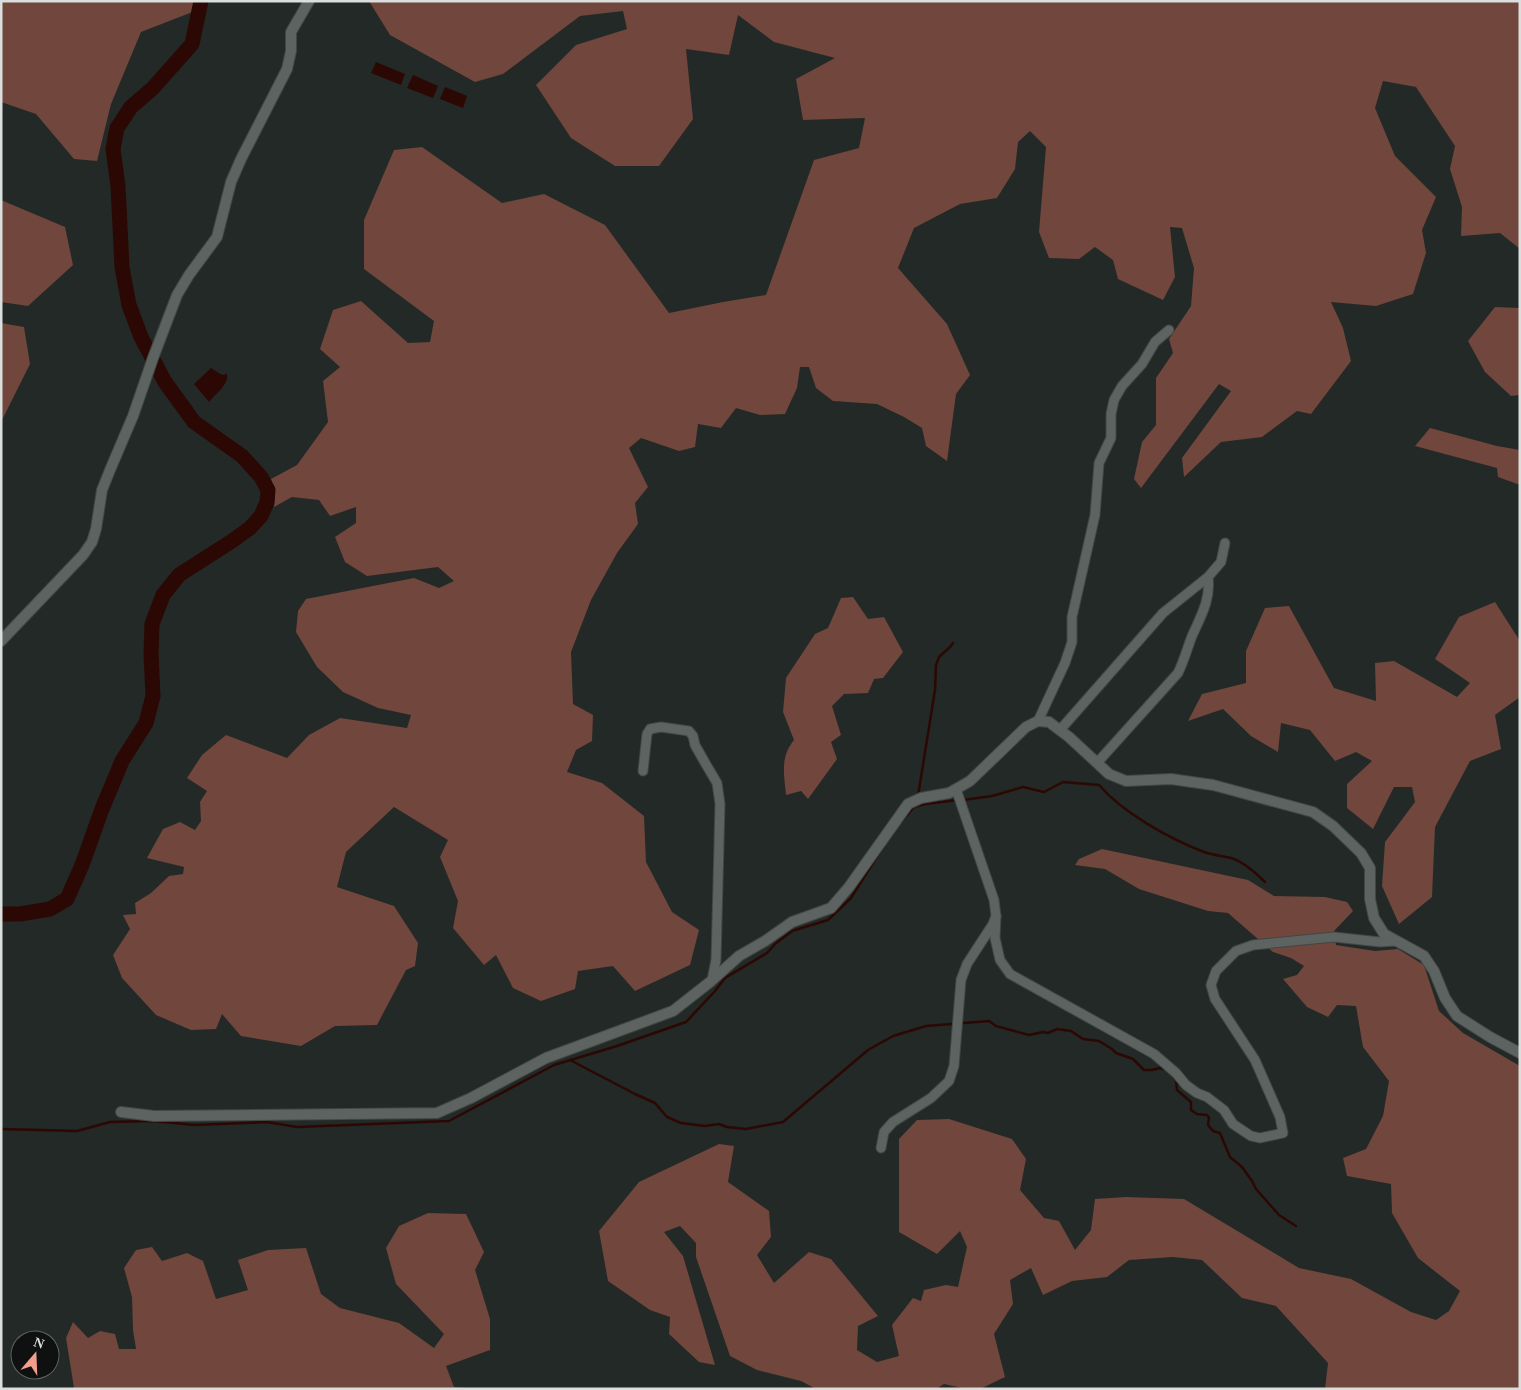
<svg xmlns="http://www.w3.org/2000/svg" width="1521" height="1390" font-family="Georgia,serif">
<rect width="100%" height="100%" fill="#232926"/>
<!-- forest -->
<g fill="#70463d">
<polygon points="1,1 197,1 195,11 141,32 111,104 97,161 74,159 36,114 1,102"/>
<polygon points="369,1 1520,1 1520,249 1500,233 1461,236 1462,207 1450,169 1455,146 1416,87 1383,81 1375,108 1395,156 1436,197 1422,230 1426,253 1413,294 1376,306 1331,302 1343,328 1351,361 1311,414 1297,411 1262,437 1221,442 1184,477 1182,458 1231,391 1219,384 1141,488 1134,479 1142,442 1156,425 1156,378 1173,353 1169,339 1191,306 1194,268 1182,228 1170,227 1175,277 1163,300 1118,279 1113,260 1095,247 1079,259 1049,258 1039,232 1046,147 1030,131 1018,142 1015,169 997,198 960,204 914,228 898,268 947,324 970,375 956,394 947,461 926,446 922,428 904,417 877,404 833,401 816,388 809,367 800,367 797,388 785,414 760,415 736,408 721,428 698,424 695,447 679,451 641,438 629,448 648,487 635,503 638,524 617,553 591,600 571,652 573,704 593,715 592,741 576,750 567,772 602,783 644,816 646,862 672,912 699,930 690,965 635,991 613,966 578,971 575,989 541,1001 513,988 496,955 484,965 453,928 458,901 440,857 448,840 394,807 346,852 337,887 394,906 418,943 415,966 406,970 377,1025 335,1026 301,1046 241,1036 222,1014 216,1029 191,1030 156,1015 122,978 113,955 130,929 123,915 136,914 135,903 151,893 169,876 183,874 184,867 147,858 163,829 180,822 195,830 201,821 200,802 207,791 187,778 202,755 226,735 287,758 309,735 340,718 407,728 411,715 378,708 343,692 317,667 296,632 298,611 306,599 414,578 439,588 454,581 438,567 367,576 345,562 335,537 356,523 356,507 330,516 319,500 292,497 274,507 275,497 271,479 297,465 328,422 323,381 340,367 320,349 333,310 361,301 408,343 430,342 434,321 364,269 364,220 394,150 422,147 502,203 544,194 605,225 669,313 723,302 766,295 814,160 859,148 865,118 803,120 796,79 835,58 774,42 738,15 729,55 686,49 693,119 659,166 615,166 571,138 536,85 576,45 627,29 623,11 580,16 503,74 475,82 390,35"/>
<polygon points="1,200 65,227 73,265 28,306 1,302"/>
<polygon points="1495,307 1520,308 1520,395 1511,396 1485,372 1468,341"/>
<polygon points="1,323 24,327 30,364 1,422"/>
<polygon points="1430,428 1497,446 1520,450 1520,485 1498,477 1497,468 1415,446"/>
<path d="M853 597 868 619 884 617 903 652 883 678 874 679 868 693 844 694 832 706 841 735 831 742 837 759 808 799 801 791 786 795C784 774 780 757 794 740L783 712 786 678 815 634 828 628 841 598Z"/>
<polygon points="1495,602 1520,641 1520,697 1495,715 1501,749 1470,761 1435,827 1432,897 1399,924 1382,886 1385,842 1415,802 1412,787 1394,787 1373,829 1347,808 1347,784 1372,761 1356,752 1335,761 1310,730 1281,723 1278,752 1251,736 1223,709 1188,721 1202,694 1246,683 1246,651 1265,608 1289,606 1334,688 1376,701 1375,663 1394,661 1457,697 1470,683 1435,659 1459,617"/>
<polygon points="1102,849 1248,880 1274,896 1325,897 1347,902 1353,911 1334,931 1336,945 1375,951 1398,949 1424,965 1439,1011 1463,1033 1520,1066 1520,1389 1325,1389 1328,1363 1276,1306 1242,1298 1202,1260 1173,1257 1129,1260 1107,1277 1072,1281 1043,1295 1031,1268 1010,1280 1013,1304 994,1334 1005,1377 980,1389 966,1389 944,1384 936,1389 816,1389 801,1381 757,1370 730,1356 696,1257 696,1243 680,1226 664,1232 683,1256 715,1365 699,1362 669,1334 670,1317 650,1310 608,1281 599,1231 639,1182 719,1144 734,1146 728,1182 769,1211 771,1237 757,1255 774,1283 809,1252 831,1259 878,1316 858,1326 857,1350 877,1362 899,1356 892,1325 913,1298 921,1301 924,1290 946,1285 958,1287 967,1247 960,1231 937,1254 899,1232 899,1139 917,1120 949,1119 1012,1139 1026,1159 1020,1190 1044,1218 1059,1221 1075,1250 1091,1230 1095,1199 1126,1197 1184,1199 1299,1268 1351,1279 1411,1312 1436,1320 1449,1311 1460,1291 1418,1258 1392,1213 1391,1184 1347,1176 1343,1158 1366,1149 1383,1116 1389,1081 1363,1047 1356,1006 1337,1005 1328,1017 1307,1007 1283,979 1297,975 1304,966 1291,958 1273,952 1228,913 1208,911 1139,889 1105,869 1075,865 1079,859"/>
<polygon points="428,1213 466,1214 484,1252 475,1270 490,1319 490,1350 446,1366 454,1387 478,1389 73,1389 74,1388 66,1338 73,1322 88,1338 100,1331 115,1334 119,1349 136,1349 133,1330 132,1297 124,1268 136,1250 152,1247 162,1261 187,1253 203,1261 216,1299 248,1290 238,1260 268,1250 306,1248 321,1294 340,1308 399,1323 434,1348 444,1334 396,1284 386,1248 399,1226"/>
</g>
<!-- water -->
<g fill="#2c0804">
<polygon points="376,62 405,74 401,85 371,73"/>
<polygon points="413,75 438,86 433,98 407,88"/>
<polygon points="445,87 467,96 463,108 440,99"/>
<path d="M211 368 222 375 227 374C229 385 215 394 209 402L194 384Z"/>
</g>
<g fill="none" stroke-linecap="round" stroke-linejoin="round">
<!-- stream -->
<g stroke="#2c0804" stroke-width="2.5">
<polyline points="918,796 935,690 936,665 939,657 950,647 953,643"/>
<path d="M963 800 992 796 1023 787 1044 792 1063 782 1099 785C1123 813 1170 839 1204 852 1213 855 1222 856 1231 858 1244 862 1255 872 1265 882"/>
<polyline points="901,822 914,807 925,804 958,800"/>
<polyline points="570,1060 635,1094 655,1103 667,1117 681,1123 705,1126 719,1124 727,1127 746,1129 783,1122 868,1050 893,1036 926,1026 989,1021 996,1026 1029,1035 1043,1032 1048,1033 1057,1029 1071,1031 1083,1039 1099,1041 1112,1049 1116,1053 1133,1059 1144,1070 1152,1070 1160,1068 1167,1070"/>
<polyline points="1174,1077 1176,1080 1177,1090 1191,1102 1191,1110 1197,1114 1207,1115 1209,1118 1208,1125 1213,1131 1220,1133 1230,1157 1242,1167 1252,1181 1256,1189 1279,1215 1296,1226"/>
<polyline points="1,1129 77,1131 110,1122 153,1121 195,1125 267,1122 297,1127 449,1121 554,1065 617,1046 686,1022 715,991 725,978 767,953 775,944 792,931 828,920 851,898 883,847"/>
</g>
<!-- river -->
<polyline stroke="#2c0804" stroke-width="15" points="1,914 20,914 50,909 67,899 82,865 102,809 122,761 146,723 153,696 151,654 152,624 163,595 179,575 232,541 250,528 261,516 267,502 268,490 261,477 242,456 194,422 165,382 141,337 129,305 122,267 118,186 113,149 117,128 131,107 153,88 192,44 201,1"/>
<!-- minor casing -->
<g stroke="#424744" stroke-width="11">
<g id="minor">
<polyline points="1038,721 1065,663 1072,642 1072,617 1095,515 1099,463 1111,438 1111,414 1114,400 1122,386 1142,364 1155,342 1169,330"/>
<polyline points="1060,730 1163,613 1208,577 1221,562 1225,543"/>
<path d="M1097 763 1178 673C1184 661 1187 649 1192 636 1201 616 1211 599 1208 577"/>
<polyline points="643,771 647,734 650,729 661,727 689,731 693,736 695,745 704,761 717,783 720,804 716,960 712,980"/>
<polyline points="996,916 995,938 1000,960 1010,974 1154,1054 1176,1073 1186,1085 1197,1093 1207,1097 1224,1110 1233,1124 1251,1136 1260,1138 1283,1133 1280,1117 1255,1060 1215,999 1211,985 1216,971 1236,951 1253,945 1334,937 1380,942 1396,941"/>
<polyline points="881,1148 884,1132 893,1122 931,1098 949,1081 954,1066 961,980 967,964 993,924 996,916 994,900 956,789"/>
</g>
</g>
<!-- tertiary casing -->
<g stroke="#424744" stroke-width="12">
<g id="tertiary">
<polyline points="1,641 83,555 92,542 96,529 102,490 110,470 133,416 153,358 177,295 189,275 217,237 231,182 241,159 287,69 291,51 291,32 309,1"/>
<polyline points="121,1112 154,1116 437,1113 471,1098 546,1058 673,1011 710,982 739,956 765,941 792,922 831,908 849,887 908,804 921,798 949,793 970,781 1026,727 1038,721 1049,722 1069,737 1109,774 1126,781 1171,779 1213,785 1313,812 1333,826 1361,853 1370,868 1370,899 1374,918 1384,934 1424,956 1434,971 1445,998 1457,1016 1490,1037 1520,1053"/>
</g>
</g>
<!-- minor -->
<use href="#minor" stroke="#5c6360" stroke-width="9"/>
<!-- tertiary -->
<use href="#tertiary" stroke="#5c6360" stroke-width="10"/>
</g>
<!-- border -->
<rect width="1521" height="1390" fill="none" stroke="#dadedc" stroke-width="5"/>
<!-- north arrow -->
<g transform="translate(35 1355) rotate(19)"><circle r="24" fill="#0e1110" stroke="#606362"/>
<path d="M0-4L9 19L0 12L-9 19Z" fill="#f49d8b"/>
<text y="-8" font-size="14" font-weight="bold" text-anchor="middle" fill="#dadedc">N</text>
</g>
</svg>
